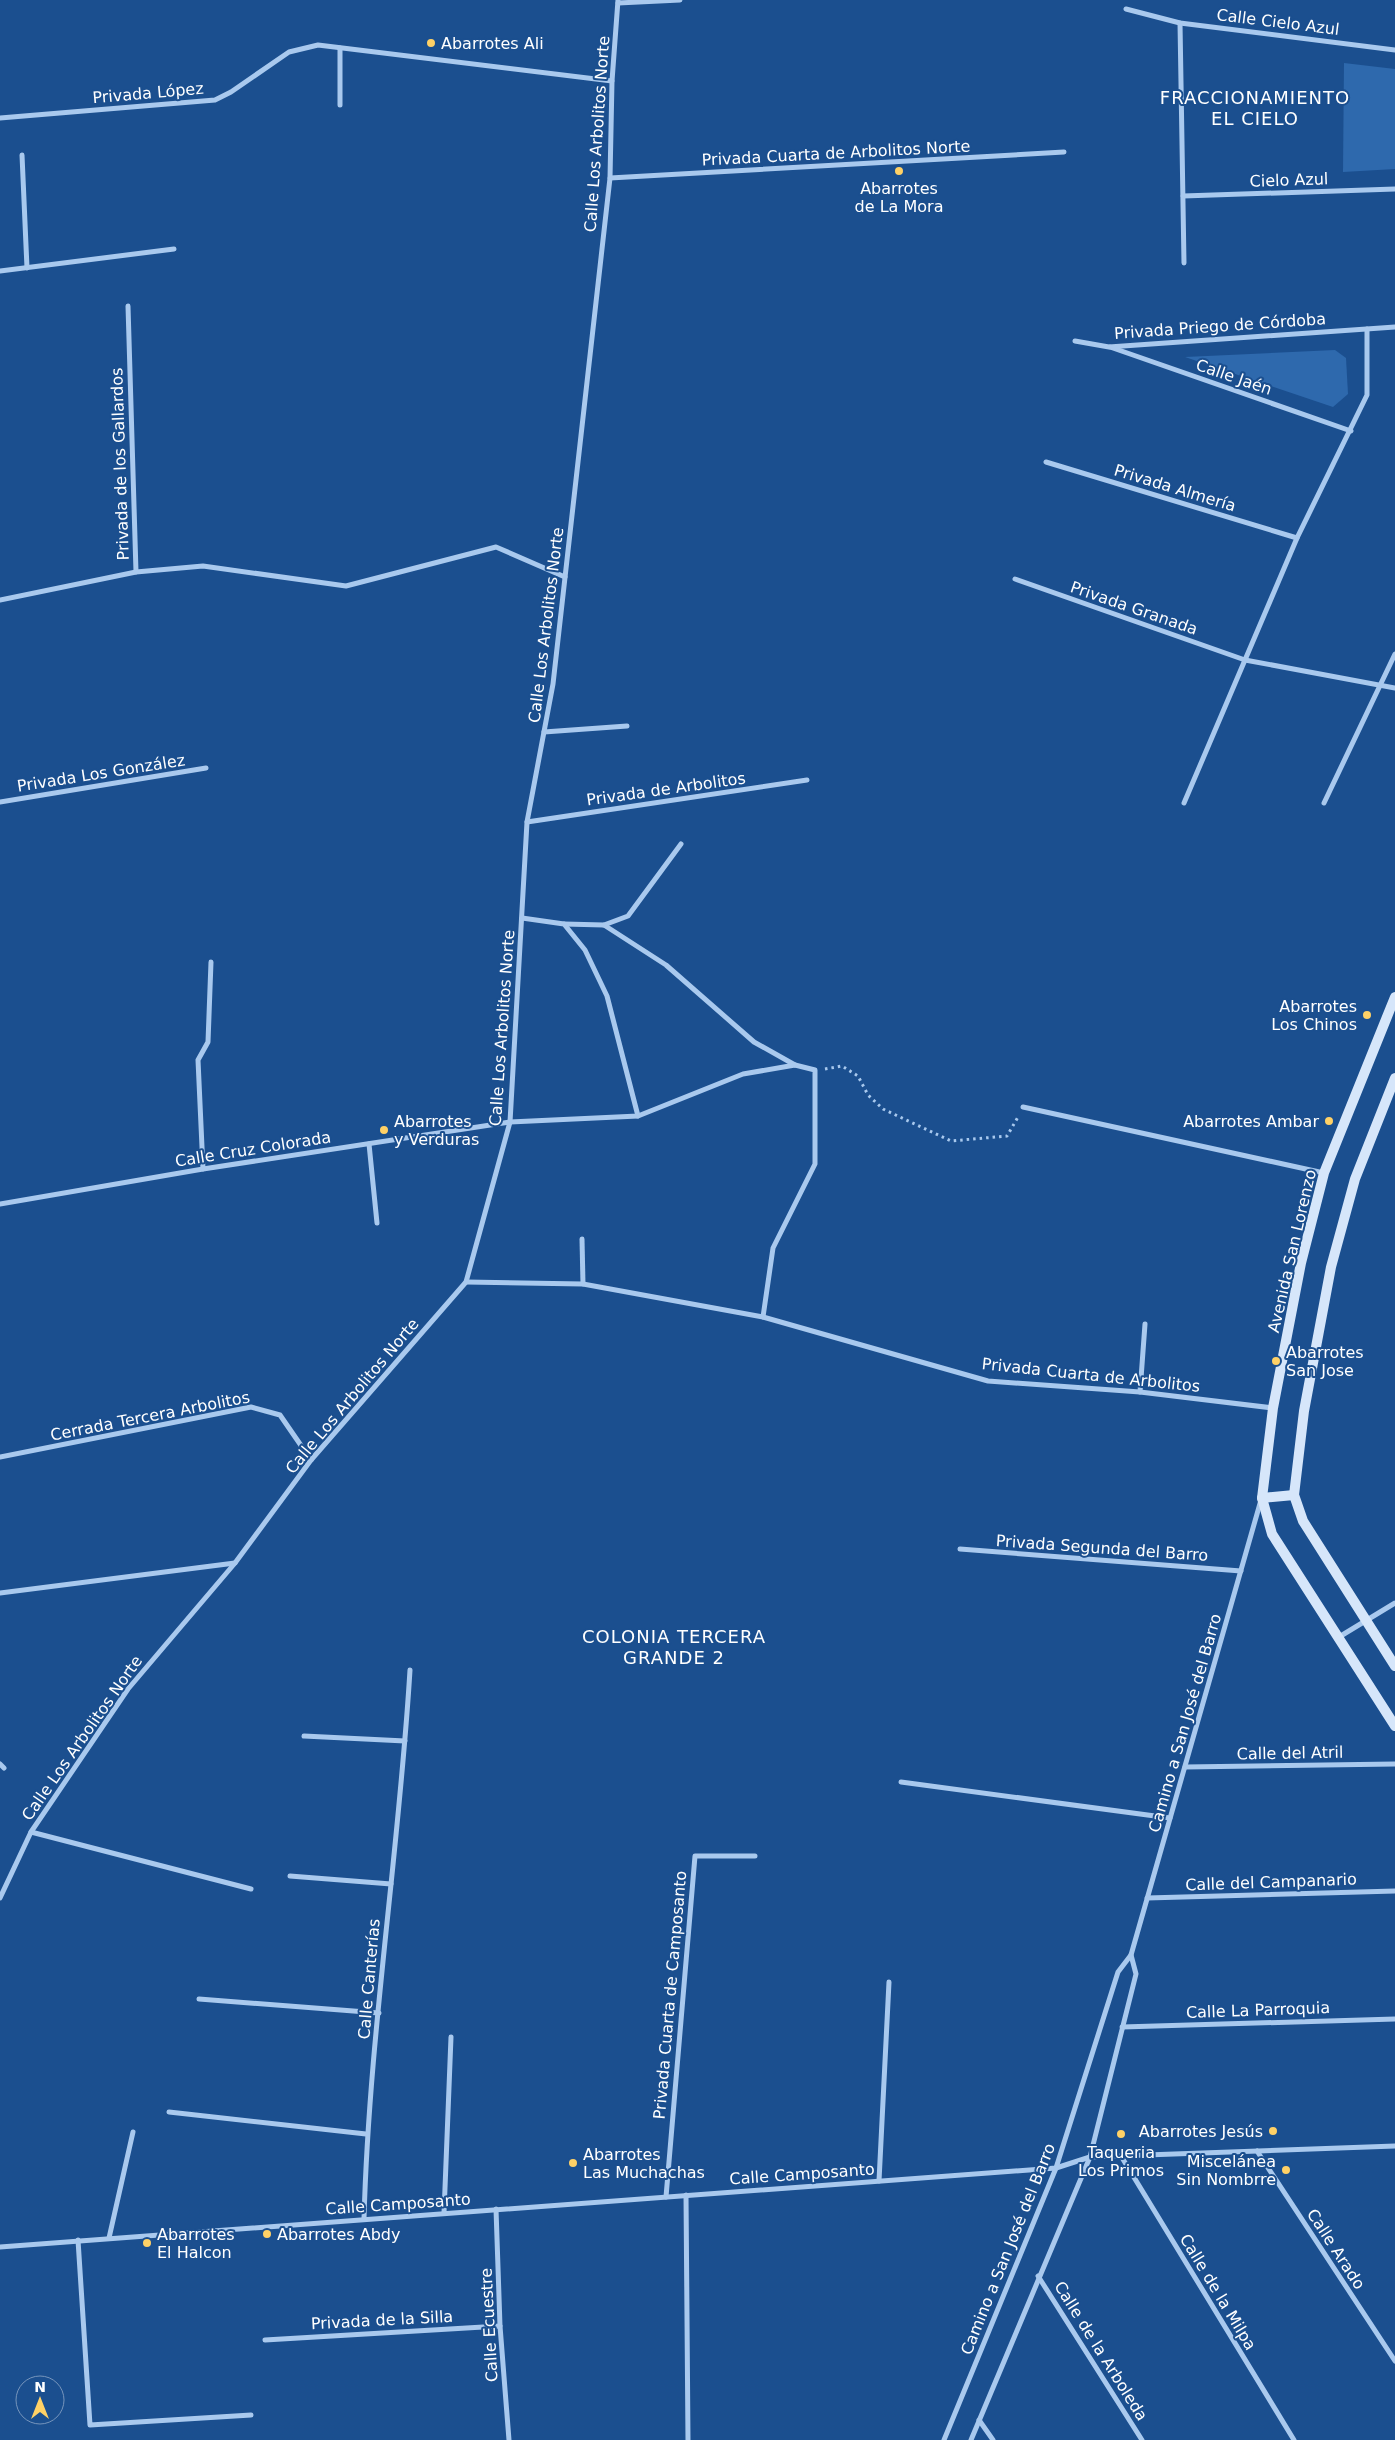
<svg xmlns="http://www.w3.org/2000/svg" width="1395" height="2440" font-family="'DejaVu Sans',sans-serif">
<rect width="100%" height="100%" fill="#1b4f8f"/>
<!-- garden -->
<g fill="#2e69ad">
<polygon points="1344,63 1395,69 1395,169 1343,172"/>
<polygon points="1335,350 1346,358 1348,394 1333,407 1185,357"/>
</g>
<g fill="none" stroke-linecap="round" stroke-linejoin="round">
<!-- path -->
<polyline stroke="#a9c9ee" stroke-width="3" stroke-dasharray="2.5 4" stroke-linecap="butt" points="825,1069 842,1066 858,1076 868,1095 883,1109 951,1141 1007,1136 1018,1117"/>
<!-- street -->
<g stroke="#a9c9ee" stroke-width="5">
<polyline points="618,3 680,0"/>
<polyline points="1126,9 1180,23 1395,50"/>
<polyline points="1180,23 1184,263"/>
<polyline points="340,105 340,48"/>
<polyline points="0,118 215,100 231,92 289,52 318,45 612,81"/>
<polyline points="22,155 27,268"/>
<polyline points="610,178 1064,152"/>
<polyline points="1183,196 1395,189"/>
<polyline points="0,271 174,249"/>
<polyline points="128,306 136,572"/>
<polyline points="1075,341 1109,347 1395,327"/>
<polyline points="1110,347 1351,431"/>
<polyline points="1046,462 1297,538"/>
<polyline points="1015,579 1245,660 1395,688"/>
<polyline points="0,600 136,572 203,566 346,586 496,547 565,577"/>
<polyline points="544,732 627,726"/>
<polyline points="0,802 206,768"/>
<polyline points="1184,803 1297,538 1367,395 1367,329"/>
<polyline points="1324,803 1395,654"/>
<polyline points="527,822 807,780"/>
<polyline points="522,918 564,924 585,950 607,996 638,1116"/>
<polyline points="564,924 604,925 666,965 754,1042 795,1065"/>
<polyline points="604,925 628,916 681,844"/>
<polyline points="1023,1107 1324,1173"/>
<polyline points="369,1144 377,1223"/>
<polyline points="203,1169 198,1060 208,1042 211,962"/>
<polyline points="0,1204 203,1169 510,1122 638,1116 743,1074 795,1065 815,1070 815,1164 773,1248 763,1317"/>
<polyline points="582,1239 583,1284"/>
<polyline points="466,1282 583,1284 763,1317 988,1381 1140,1392 1273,1408"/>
<polyline points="1140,1392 1145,1324"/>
<polyline points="0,1457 251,1407 280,1415 311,1460"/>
<polyline points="960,1549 1241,1571"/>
<polyline points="0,1593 235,1563"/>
<polyline points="1339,1637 1395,1603"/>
<polyline points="304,1736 405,1741"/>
<polyline points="0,1764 4,1768"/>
<polyline points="1185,1767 1395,1764"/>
<polyline points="901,1782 1170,1818"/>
<polyline points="31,1832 251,1889"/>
<polyline points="290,1876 391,1884"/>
<polyline points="0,1898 31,1832 128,1689 235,1563 311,1460 466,1282 510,1122 527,822 553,684 610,178 612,81 618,0"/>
<polyline points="1147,1898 1395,1891"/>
<polyline points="199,1999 379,2013"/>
<polyline points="1122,2027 1395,2019"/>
<polyline points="169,2112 366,2134"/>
<polyline points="1257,2151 1395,2361"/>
<polyline points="1121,2156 1294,2440"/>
<polyline points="879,2181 889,1982"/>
<polyline points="686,2195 688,2440"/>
<polyline points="666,2197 695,1856 755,1856"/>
<polyline points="496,2209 500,2326 509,2440"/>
<polyline points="444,2213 451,2037"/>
<path d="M364 2219C369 2035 399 1853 410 1670"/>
<polyline points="109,2238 133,2132"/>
<polyline points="78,2240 90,2425 251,2415"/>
<polyline points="0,2247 1056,2168 1090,2157 1395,2146"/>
<polyline points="1038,2276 1142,2440"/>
<polyline points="265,2340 500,2326"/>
<polyline points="979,2420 993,2440"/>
<polyline points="944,2440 1056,2168 1118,1972 1131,1955 1261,1500"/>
<polyline points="971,2440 1090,2157 1136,1974 1131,1955"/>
</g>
<!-- secondary -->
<g stroke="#d6e6fa" stroke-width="10">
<polyline points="1395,997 1324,1173 1301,1263 1273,1408 1262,1498 1272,1534 1395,1726"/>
<polyline points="1395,1078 1355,1179 1331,1267 1304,1411 1294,1495 1303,1521 1395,1666"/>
<polyline points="1262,1498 1294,1495"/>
</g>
</g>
<!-- markers -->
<g fill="#ffd166" stroke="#1b4f8f" stroke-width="2">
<circle cx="431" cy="43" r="5"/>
<circle cx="899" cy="171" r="5"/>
<circle cx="1367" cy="1015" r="5"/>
<circle cx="1329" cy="1121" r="5"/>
<circle cx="384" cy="1130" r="5"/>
<circle cx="1276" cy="1361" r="5"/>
<circle cx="1273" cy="2131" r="5"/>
<circle cx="1121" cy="2134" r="5"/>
<circle cx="573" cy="2163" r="5"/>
<circle cx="1286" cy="2170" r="5"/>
<circle cx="267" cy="2234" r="5"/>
<circle cx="147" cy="2243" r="5"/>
</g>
<g text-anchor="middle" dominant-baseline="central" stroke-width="4" stroke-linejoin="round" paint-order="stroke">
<!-- street labels -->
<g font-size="16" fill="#fff" stroke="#1b4f8f">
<text transform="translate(1278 22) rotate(7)">Calle Cielo Azul</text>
<text transform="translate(148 93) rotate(-5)">Privada López</text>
<text transform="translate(597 134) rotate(-86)">Calle Los Arbolitos Norte</text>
<text transform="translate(836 153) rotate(-3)">Privada Cuarta de Arbolitos Norte</text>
<text transform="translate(1289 180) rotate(-2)">Cielo Azul</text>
<text transform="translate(1220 326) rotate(-4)">Privada Priego de Córdoba</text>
<text transform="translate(1234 377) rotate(19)">Calle Jaén</text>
<text transform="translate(120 464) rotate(-92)">Privada de los Gallardos</text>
<text transform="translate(1175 488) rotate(17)">Privada Almería</text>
<text transform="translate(1134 608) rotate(19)">Privada Granada</text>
<text transform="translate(546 625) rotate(-83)">Calle Los Arbolitos Norte</text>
<text transform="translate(101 773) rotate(-9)">Privada Los González</text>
<text transform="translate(666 789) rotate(-8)">Privada de Arbolitos</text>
<text transform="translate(502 1028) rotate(-86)">Calle Los Arbolitos Norte</text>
<text transform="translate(253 1149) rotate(-9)">Calle Cruz Colorada</text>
<text transform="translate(1292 1251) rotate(-77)">Avenida San Lorenzo</text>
<text transform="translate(1091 1375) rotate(6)">Privada Cuarta de Arbolitos</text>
<text transform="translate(352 1396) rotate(-50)">Calle Los Arbolitos Norte</text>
<text transform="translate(150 1416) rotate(-11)">Cerrada Tercera Arbolitos</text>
<text transform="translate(1102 1548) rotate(4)">Privada Segunda del Barro</text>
<text transform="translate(1185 1723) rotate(-74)">Camino a San José del Barro</text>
<text transform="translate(82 1738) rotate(-55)">Calle Los Arbolitos Norte</text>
<text transform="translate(1290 1753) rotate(-1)">Calle del Atril</text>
<text transform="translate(1271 1882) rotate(-2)">Calle del Campanario</text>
<text transform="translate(369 1979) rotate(-85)">Calle Canterías</text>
<text transform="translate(670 1995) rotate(-85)">Privada Cuarta de Camposanto</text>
<text transform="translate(1258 2010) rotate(-2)">Calle La Parroquia</text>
<text transform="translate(802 2174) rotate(-4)">Calle Camposanto</text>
<text transform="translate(398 2204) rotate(-4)">Calle Camposanto</text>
<text transform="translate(1008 2249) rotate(-68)">Camino a San José del Barro</text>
<text transform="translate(1336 2249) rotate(57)">Calle Arado</text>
<text transform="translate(1218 2292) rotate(59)">Calle de la Milpa</text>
<text transform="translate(382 2320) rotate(-3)">Privada de la Silla</text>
<text transform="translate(489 2325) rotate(-93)">Calle Ecuestre</text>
<text transform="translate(1101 2351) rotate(58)">Calle de la Arboleda</text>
</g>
<!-- poi labels -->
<g font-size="16" fill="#fff" stroke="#1b4f8f" text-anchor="start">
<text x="441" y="43">Abarrotes Ali</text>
<text x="899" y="188" text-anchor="middle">Abarrotes<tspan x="899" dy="18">de La Mora</tspan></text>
<text x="1357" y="1006" text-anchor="end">Abarrotes<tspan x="1357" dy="18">Los Chinos</tspan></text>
<text x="394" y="1121">Abarrotes<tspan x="394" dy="18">y Verduras</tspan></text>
<text x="1319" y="1121" text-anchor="end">Abarrotes Ambar</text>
<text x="1286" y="1352">Abarrotes<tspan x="1286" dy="18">San Jose</tspan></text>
<text x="1263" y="2131" text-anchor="end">Abarrotes Jesús</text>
<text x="1121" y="2152" text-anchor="middle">Taqueria<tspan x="1121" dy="18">Los Primos</tspan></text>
<text x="583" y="2154">Abarrotes<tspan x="583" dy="18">Las Muchachas</tspan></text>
<text x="1276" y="2161" text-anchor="end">Miscelánea<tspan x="1276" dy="18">Sin Nombrre</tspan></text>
<text x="157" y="2234">Abarrotes<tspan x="157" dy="18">El Halcon</tspan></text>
<text x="277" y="2234">Abarrotes Abdy</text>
</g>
<!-- neighbourhood labels -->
<g font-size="18" letter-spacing="1" fill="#fff" stroke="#1b4f8f">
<text x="1255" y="97">FRACCIONAMIENTO<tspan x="1255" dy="21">EL CIELO</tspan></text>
<text x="674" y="1636">COLONIA TERCERA<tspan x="674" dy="21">GRANDE 2</tspan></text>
</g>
</g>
<!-- north arrow -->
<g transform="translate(40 2400)"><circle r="24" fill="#1b4f8f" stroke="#7695bc"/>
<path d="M0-4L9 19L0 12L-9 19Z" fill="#ffd166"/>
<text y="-8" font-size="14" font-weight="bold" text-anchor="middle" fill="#ffffff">N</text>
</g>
</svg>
